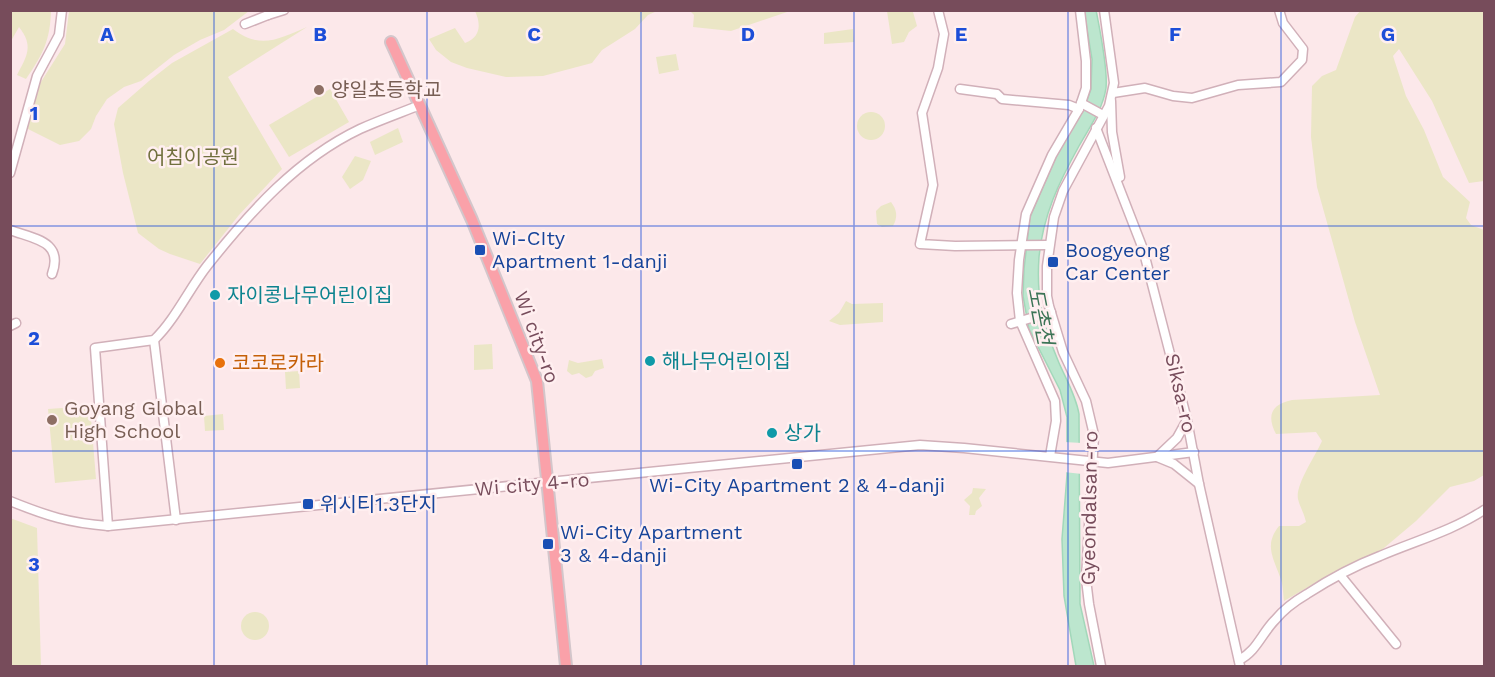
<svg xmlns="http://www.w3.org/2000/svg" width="1495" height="677" font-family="'Work Sans','Noto Sans KR',sans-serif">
<rect width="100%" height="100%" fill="#fce8ea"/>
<!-- green -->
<g fill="#ebe6c6">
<path d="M11 10 51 11C50 41 43 54 26 79L17 75C27 56 34 46 19 27L11 41Z"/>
<polygon points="69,11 249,11 224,30 200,40 174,55 141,81 124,87 107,99 96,116 91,129 79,141 60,145 26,128 39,85 65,44"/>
<path d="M475 11H657L648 15 635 29 602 50 592 63 543 76 506 77 467 68 451 62 436 50 429 39 455 28 465 43C481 37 481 24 475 11Z"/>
<polygon points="690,11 790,11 731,31 693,27 694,15"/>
<polygon points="909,11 913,12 917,26 909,32 904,42 892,44 887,11"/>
<path d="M1360 11H1484V181L1469 183 1432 101 1399 49 1393 56 1406 96 1424 130 1443 177 1470 202 1466 218 1471 225 1484 230V475L1474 481 1450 487 1416 521 1378 553 1329 575 1284 601C1283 593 1283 584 1280 577 1273 557 1264 545 1279 526H1299L1306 522C1304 513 1300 507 1298 499 1295 485 1316 455 1322 441L1316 432 1276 434C1266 415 1272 404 1292 400L1380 395 1355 322 1317 187 1311 137 1312 86 1322 76 1336 70 1355 17Z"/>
<path d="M307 27 228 77 282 169 239 215 200 264 170 254 159 249 138 233 123 173 114 124 118 108 149 81 172 63 233 29C261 50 278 39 307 27Z"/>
<polygon points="853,29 854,42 824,44 824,33"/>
<polygon points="676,54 679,70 659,74 656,57"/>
<polygon points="330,89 349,122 289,157 269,125"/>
<circle cx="871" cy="126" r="14"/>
<polygon points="398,128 403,142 375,155 370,142"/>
<polygon points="355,156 371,161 363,180 350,189 342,177"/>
<path d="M891 202C897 210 898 217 893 226L882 227 877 224 876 211 881 206Z"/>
<polygon points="846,301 852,304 883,303 883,322 840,325 829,321 839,313"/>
<polygon points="492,344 493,369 474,370 474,345"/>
<polygon points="602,359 604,368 595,371 592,376 586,378 579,373 572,375 567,371 569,360 578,363"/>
<polygon points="299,371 300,388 286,389 285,372"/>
<polygon points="90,406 96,479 55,483 48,409"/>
<polygon points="223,414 224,430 205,431 204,416"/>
<polygon points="973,488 986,489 979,498 982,506 976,511 975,515 969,515 970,506 964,500 972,493"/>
<polygon points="10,518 37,528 41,666 11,666"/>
<circle cx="255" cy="626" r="14"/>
</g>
<!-- water -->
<path fill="#bce6ce" stroke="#a2d8ba" stroke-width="1.5" d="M1096 10C1100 31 1108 68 1106 88 1103 109 1089 128 1079 146 1059 182 1043 215 1039 257 1036 299 1043 325 1059 363 1067 381 1076 396 1079 414L1080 604 1094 666H1076L1064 596 1062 539 1067 475V417L1060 390 1029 329 1023 296 1024 269 1030 217 1056 157 1086 103 1091 89 1092 59 1084 11Z"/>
<!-- pier -->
<polygon fill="#fce8ea" points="1064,442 1082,443 1082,474 1064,472"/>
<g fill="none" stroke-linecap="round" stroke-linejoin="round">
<!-- minor casing -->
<g stroke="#d1b0b9" stroke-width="11">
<g id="minor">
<polyline points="938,10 944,34 938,68 922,113 933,185 920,244 955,246 1049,245"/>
<polyline points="268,15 284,10"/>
<polyline points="245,24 268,15 270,10"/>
<polyline points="960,89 997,94 1002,99 1069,105 1079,109"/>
<polyline points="1113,93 1145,88 1173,96 1192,98 1238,85 1281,82 1302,60 1303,49 1283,23 1279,10"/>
<polyline points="1111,101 1112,132 1120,177"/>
<polyline points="1081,103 1103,115"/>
<polyline points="1096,128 1143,249 1187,420 1199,484 1240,666"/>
<polyline points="10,173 37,76 59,35 62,10"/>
<path d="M10 230C34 239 64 241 52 274"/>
<polyline points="1011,324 1051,312"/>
<polyline points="10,326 16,323"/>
<polyline points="154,340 176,520"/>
<polyline points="1187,420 1177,438 1157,457 1174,464 1199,484"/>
<polyline points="1050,456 1056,421 1055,401 1020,321 1017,293 1019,260 1026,214 1052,155 1079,109 1086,88 1086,61 1080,10"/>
<path d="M10 501C47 516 69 523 108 526L920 445 964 448 1108 463 1194 452"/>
<path d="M108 526 95 348 154 340C175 320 189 289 207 266 250 212 297 159 360 129 380 120 400 113 420 105"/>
<polyline points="1340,575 1396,644"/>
<path d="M1239 660C1256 652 1262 633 1275 620 1284 609 1295 601 1307 594 1330 579 1354 566 1380 556 1415 541 1452 531 1484 510"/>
<polyline points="1101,666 1089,604 1086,579 1094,435 1086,401 1063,352 1049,306 1047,296 1047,266 1054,217 1063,191 1109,106 1114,83 1104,10"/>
</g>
</g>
<!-- major casing -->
<g stroke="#d3c6cb" stroke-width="14">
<polyline id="major" points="391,42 472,220 537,381 566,666"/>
</g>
<!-- minor -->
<use href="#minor" stroke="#fff" stroke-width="8"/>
<!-- major -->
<use href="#major" stroke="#faa1a9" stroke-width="10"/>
</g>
<!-- grid -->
<path fill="none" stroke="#1d4ed8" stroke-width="1.5" stroke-opacity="0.55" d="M214 10V666M427 10V666M641 10V666M854 10V666M1068 10V666M1281 10V666M10 226H1484M10 451H1484"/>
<!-- markers -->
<g fill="#8d6e63" stroke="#ffeff0" stroke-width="2">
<circle cx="319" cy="90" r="6"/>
<circle cx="52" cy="420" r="6"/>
</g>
<g fill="#1a4fb4" stroke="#ffeff0" stroke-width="2">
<rect x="474" y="244" width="12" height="12" rx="3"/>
<rect x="1047" y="256" width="12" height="12" rx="3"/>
<rect x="791" y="458" width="12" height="12" rx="3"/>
<rect x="302" y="498" width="12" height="12" rx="3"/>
<rect x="542" y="538" width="12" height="12" rx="3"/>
</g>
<g fill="#0f9aa8" stroke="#ffeff0" stroke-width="2">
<circle cx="215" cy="295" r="6"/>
<circle cx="650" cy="361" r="6"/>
<circle cx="772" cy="433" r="6"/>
</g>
<circle fill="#e8710a" stroke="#ffeff0" stroke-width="2" cx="220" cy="363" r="6"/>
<g text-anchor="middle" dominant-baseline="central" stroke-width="5" stroke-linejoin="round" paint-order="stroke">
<!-- education labels -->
<g font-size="20" fill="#785e54" stroke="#ffeff0" text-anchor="start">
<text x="331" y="90">양일초등학교</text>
<text x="64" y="408">Goyang Global<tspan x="64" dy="23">High School</tspan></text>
</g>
<!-- park labels -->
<g font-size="20" fill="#71703e" stroke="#ffeff0">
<text x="193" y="157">어침이공원</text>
</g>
<!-- transit labels -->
<g font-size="20" fill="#164399" stroke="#ffeff0" text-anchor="start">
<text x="492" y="238">Wi-CIty<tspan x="492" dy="23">Apartment 1-danji</tspan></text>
<text x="1065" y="250">Boogyeong<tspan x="1065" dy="23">Car Center</tspan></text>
<text x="797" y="485" text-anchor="middle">Wi-City Apartment 2 &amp; 4-danji</text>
<text x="320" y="504">위시티1.3단지</text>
<text x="560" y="532">Wi-City Apartment<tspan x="560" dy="23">3 &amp; 4-danji</tspan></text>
</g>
<!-- culture labels -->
<g font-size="20" fill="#0d838f" stroke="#ffeff0" text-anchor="start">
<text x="227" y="295">자이콩나무어린이집</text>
<text x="662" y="361">해나무어린이집</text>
<text x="784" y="433">상가</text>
</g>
<!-- street labels -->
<g font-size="20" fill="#774c5b" stroke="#ffeff0">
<text transform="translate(537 337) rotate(70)">Wi city-ro</text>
<text transform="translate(1181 393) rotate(77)">Siksa-ro</text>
<text transform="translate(532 484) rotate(-5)">Wi city 4-ro</text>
<text transform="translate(1089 508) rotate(-89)">Gyeondalsan-ro</text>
</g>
<!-- food labels -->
<g font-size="20" fill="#c56008" stroke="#ffeff0" text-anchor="start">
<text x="232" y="363">코코로카라</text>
</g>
<!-- water labels -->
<g font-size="21" font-style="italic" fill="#3c7456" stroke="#ffeff0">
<text transform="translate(1041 316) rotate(79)">도촌천</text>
</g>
</g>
<g font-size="20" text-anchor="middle" font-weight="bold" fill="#1d4ed8" stroke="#ffeff0" stroke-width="5" stroke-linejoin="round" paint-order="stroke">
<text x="107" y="41">A</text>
<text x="320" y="41">B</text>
<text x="534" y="41">C</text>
<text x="748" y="41">D</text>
<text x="961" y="41">E</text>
<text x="1175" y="41">F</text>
<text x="1388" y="41">G</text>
<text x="34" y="120">1</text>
<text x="34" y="345">2</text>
<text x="34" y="571">3</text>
</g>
<!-- border -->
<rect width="1495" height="677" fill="none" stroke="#774c5b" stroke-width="24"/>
</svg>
